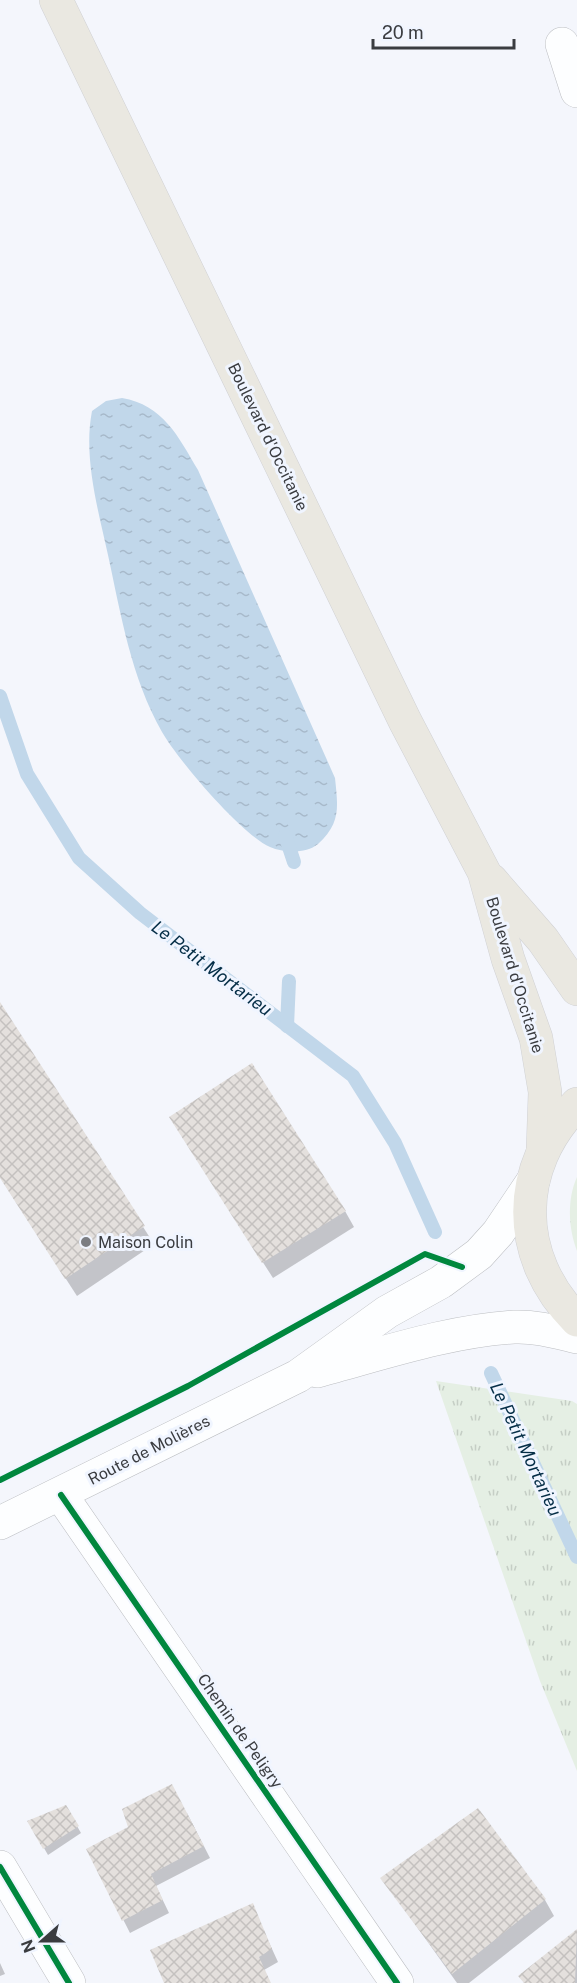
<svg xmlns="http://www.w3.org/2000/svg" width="577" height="1983" font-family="'Public Sans',sans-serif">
<defs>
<pattern id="grass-tufts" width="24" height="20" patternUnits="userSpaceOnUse" patternTransform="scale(1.5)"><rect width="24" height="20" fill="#e5efe4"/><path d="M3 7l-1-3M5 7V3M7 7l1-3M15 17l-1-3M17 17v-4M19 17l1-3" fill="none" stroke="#c5cec5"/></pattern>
<pattern id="water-ripples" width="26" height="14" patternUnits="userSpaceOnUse" patternTransform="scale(1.5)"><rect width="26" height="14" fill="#c1d7ea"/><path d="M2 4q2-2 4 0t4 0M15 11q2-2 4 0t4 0" fill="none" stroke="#a7b9ca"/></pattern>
<pattern id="building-cross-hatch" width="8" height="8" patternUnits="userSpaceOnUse" patternTransform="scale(1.5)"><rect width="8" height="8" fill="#e4e0dd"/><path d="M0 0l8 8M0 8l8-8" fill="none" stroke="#c4c1bf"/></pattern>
</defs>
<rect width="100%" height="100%" fill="#f4f6fc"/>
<!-- grass -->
<g fill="url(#grass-tufts)">
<path d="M577 1177V1251C568 1228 567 1199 577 1177Z"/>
<polygon points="436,1381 572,1401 577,1404 577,1771 540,1681"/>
</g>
<!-- water -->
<path fill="url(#water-ripples)" d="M122 398C163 405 178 436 198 470L335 778C338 807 341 823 318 844 306 854 284 853 270 847 241 834 178 760 162 732 131 677 121 615 108 555 98 509 83 458 92 411L106 401Z"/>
<!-- shadow -->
<g fill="#0003">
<polygon points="0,1004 154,1244 77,1296 0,1177"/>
<polygon points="180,1133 345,1211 354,1227 273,1278"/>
<polygon points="66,1807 81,1833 48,1855 29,1822"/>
<polygon points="187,1813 210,1858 156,1886 169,1913 130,1933 88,1850"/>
<polygon points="382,1878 545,1900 554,1916 469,1983 457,1983"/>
<polygon points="252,1905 278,1962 264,1970 270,1983 165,1983"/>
<polygon points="577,1931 577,1983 524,1983 520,1976"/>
<polygon points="0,1963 5,1974 0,1976"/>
</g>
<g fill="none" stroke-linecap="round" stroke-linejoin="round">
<!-- stream -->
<g stroke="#c1d7ea" stroke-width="14">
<polyline points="0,696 27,774 79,858 140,913 353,1076 395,1143 435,1232"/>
<polyline points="285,835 294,862"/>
<polyline points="287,1026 289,981"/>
<polyline points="491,1373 577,1557"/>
</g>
</g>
<!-- building -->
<g fill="url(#building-cross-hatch)">
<polygon points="0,1002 145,1226 65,1279 0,1178"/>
<polygon points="252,1063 346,1211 262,1263 169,1117"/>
<polygon points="172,1784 204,1846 151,1874 163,1900 122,1921 86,1849 128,1827 122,1809"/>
<polygon points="66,1805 79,1826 43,1849 27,1821"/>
<polygon points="478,1808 546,1899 452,1974 380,1878"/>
<polygon points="253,1903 272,1949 259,1957 271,1983 164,1983 150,1950"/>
<polygon points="577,1929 575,1983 524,1983 518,1976"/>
</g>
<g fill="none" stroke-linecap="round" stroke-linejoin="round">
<!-- minor casing -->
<g stroke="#bcbec2" stroke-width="34">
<g id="minor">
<polyline points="562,44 577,91"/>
<polyline points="0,1867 69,1983"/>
</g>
</g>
<!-- tertiary casing -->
<g stroke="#bcbec2" stroke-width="34">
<polyline id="tertiary" points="61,1495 397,1983"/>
</g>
<!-- secondary casing -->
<g stroke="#bcbec2" stroke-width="34">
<g id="secondary">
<path d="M317 1371C381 1354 448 1331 514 1327 535 1326 556 1332 577 1337"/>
<polyline points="0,1523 298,1376 387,1312 441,1282 479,1254 498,1233 533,1181"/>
</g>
</g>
<!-- primary casing -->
<g stroke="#d0d1d4" stroke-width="34">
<g id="primary">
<polyline points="56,0 405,721 484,872 508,959 536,1038 545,1092 543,1149"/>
<polyline points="491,880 543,940 577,989"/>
<path d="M577 1104C514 1167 514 1257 577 1320"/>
</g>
</g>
<!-- minor -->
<use href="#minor" stroke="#fdfeff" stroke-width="33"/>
<!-- tertiary -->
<use href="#tertiary" stroke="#fdfeff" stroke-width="33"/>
<!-- secondary -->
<use href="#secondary" stroke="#fdfeff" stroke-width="33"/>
<!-- primary -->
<use href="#primary" stroke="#eae8e1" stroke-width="33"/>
<!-- cycleway casing -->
<g stroke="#f0f5ff" stroke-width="10">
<g id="cycleway">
<polyline points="0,1480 188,1386 425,1254 462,1267"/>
<polyline points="61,1495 397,1983"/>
<polyline points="0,1867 69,1983"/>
</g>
</g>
<!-- cycleway -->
<use href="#cycleway" stroke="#00873e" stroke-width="6"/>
</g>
<!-- markers -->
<circle fill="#7b7d82" stroke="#f0f5ff" stroke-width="2" cx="86" cy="1242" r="6"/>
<g text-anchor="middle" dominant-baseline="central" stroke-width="6" stroke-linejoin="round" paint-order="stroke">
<!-- street labels -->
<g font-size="16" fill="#3a3c40" stroke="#f0f5ff">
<text transform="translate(268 437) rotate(64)">Boulevard d'Occitanie</text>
<text transform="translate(515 975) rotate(73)">Boulevard d'Occitanie</text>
<text transform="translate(149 1450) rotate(-27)">Route de Molières</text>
<text transform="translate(240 1731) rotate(55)">Chemin de Peligry</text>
</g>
<!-- poi labels -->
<g font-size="16" fill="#3a3c40" stroke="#f0f5ff" text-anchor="start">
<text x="98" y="1242">Maison Colin</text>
</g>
<!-- water labels -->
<g font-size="18" font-style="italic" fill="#052e47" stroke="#f0f5ff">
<text transform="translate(212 968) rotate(37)">Le Petit Mortarieu</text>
<text transform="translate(526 1449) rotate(65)">Le Petit Mortarieu</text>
</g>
</g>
<!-- north arrow -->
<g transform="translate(42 1941) rotate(249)" stroke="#f0f5ff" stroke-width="4.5" paint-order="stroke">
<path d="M0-4.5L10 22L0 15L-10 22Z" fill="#3a3c40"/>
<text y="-9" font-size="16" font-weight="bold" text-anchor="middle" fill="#3a3c40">N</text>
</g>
<!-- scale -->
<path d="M373 39v9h141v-9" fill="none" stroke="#3a3c40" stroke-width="3"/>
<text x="382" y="39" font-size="18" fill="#3a3c40" stroke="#f0f5ff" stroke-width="4.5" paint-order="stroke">20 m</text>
</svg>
